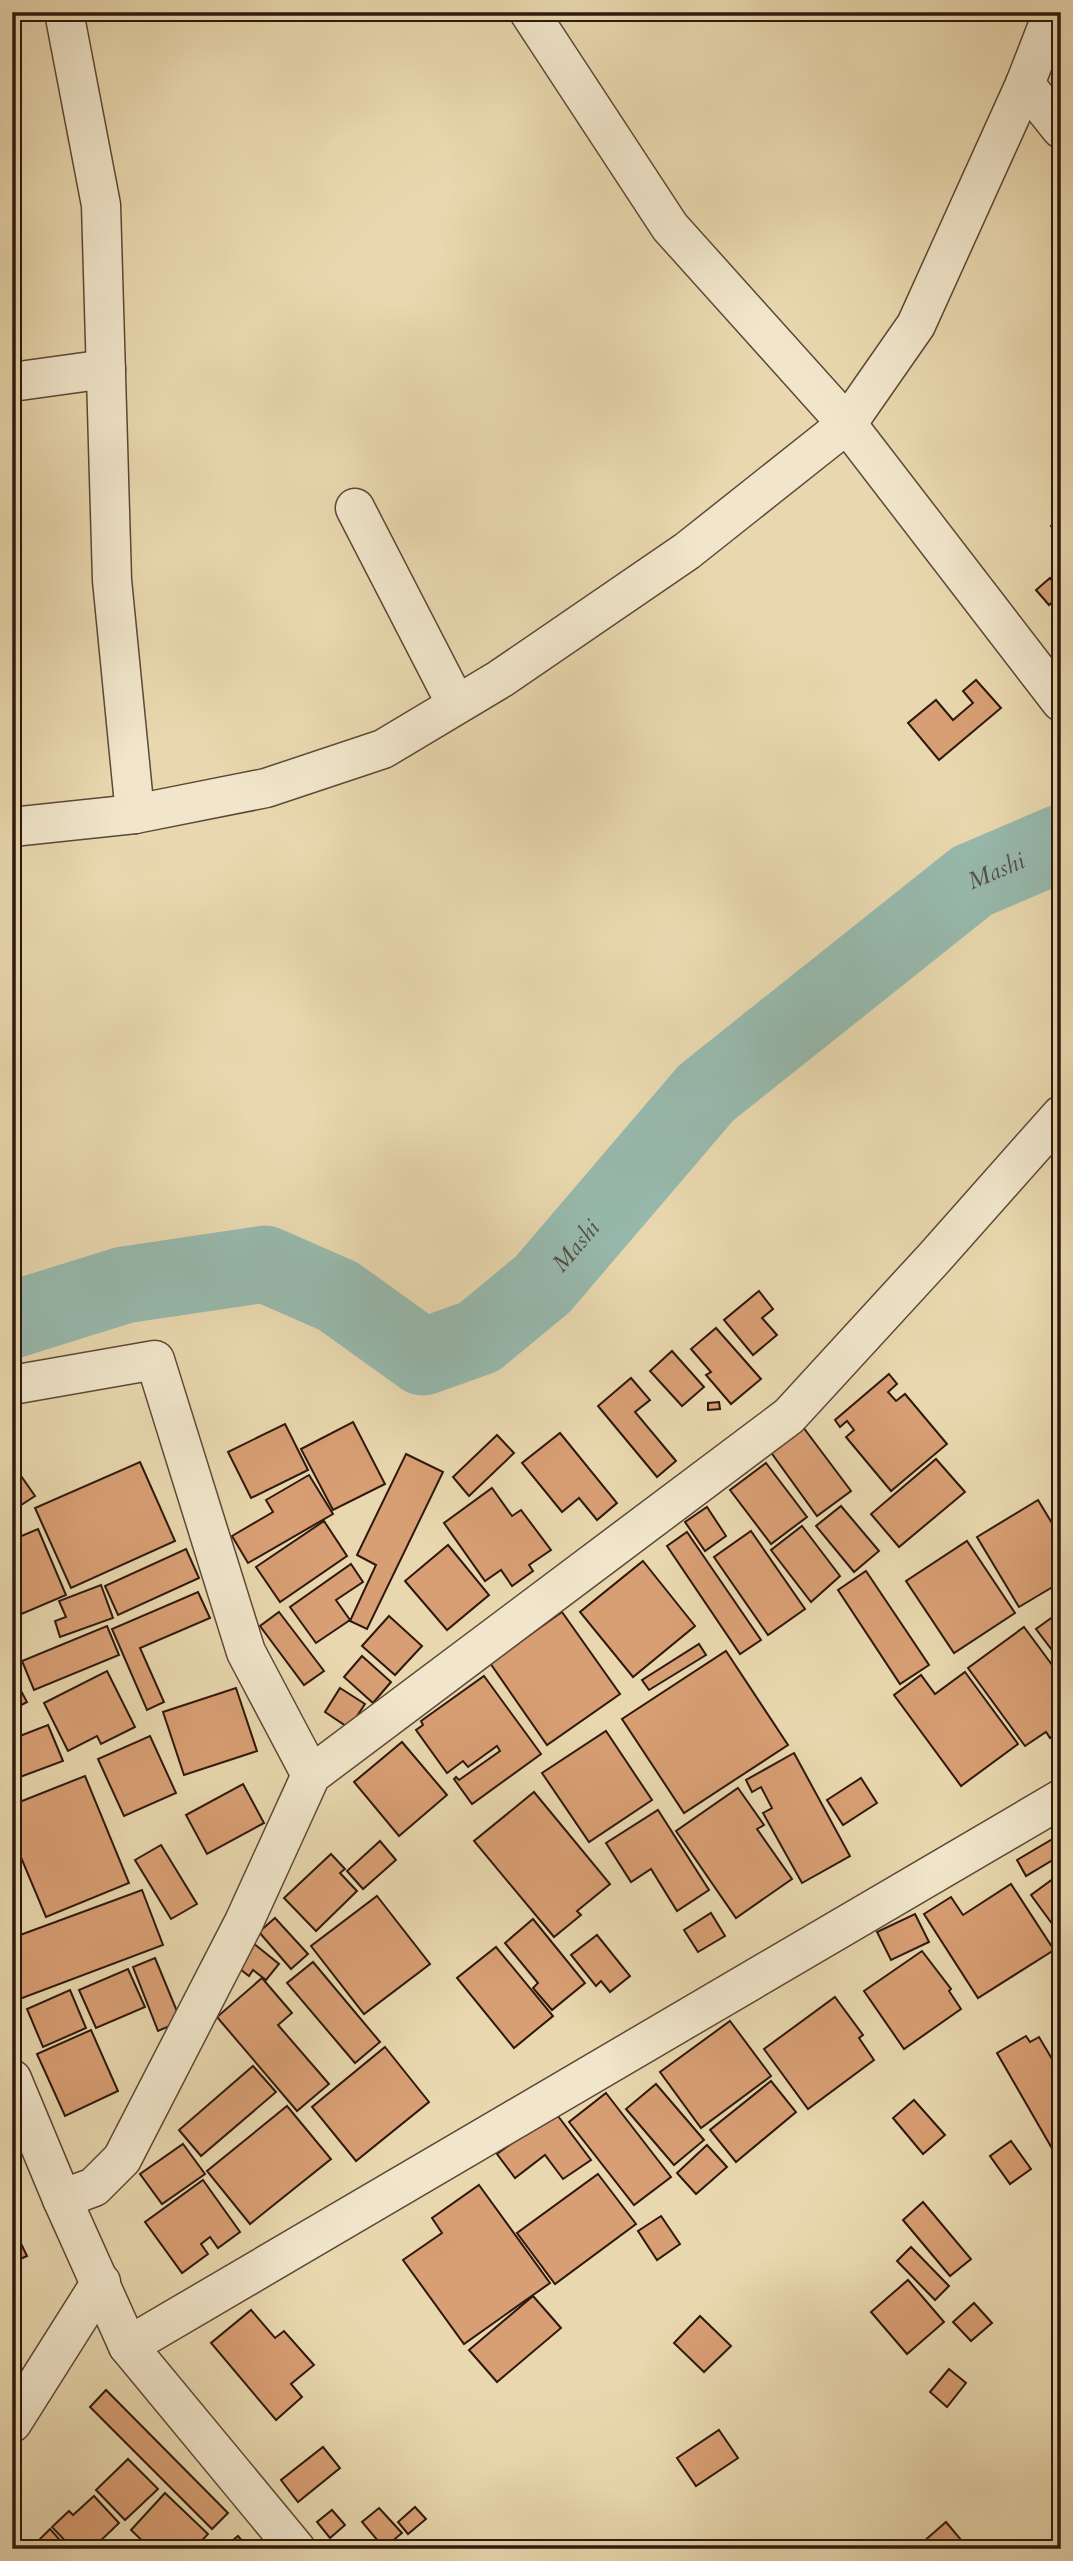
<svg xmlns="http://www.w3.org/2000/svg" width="1073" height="2561" font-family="Cardo,serif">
<rect width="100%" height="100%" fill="#e9d8af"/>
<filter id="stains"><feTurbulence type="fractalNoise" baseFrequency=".00286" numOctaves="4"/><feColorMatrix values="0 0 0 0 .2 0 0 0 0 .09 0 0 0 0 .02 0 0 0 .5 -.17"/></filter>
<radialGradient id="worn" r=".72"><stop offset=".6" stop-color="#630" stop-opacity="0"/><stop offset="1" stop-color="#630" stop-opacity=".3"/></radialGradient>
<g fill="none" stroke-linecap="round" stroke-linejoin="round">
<!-- river -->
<path stroke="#97b9ad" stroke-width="77" id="s1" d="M12 1320 124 1285 265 1264 338 1296 423 1357 479 1337 543 1284 706 1093 972 881 1061 843"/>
</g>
<!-- building -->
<g fill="#d99f74" stroke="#2e180d" stroke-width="2">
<polygon points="1061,519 1061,541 1051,526"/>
<polygon points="1050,578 1061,591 1061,595 1049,605 1036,590"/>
<polygon points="976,680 1001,708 939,760 908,723 936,700 953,720 973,703 963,691"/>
<polygon points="759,1291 773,1309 762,1318 777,1335 753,1355 724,1320"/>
<polygon points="716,1328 761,1379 731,1404 706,1375 711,1372 691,1349"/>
<polygon points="672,1351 704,1387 682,1406 650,1371"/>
<polygon points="889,1374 897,1384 888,1392 896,1401 905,1394 947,1444 891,1491 846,1437 854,1430 847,1421 840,1427 835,1420"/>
<polygon points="631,1378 650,1400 635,1412 676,1461 657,1477 598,1406"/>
<polygon points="719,1402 720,1409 708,1410 708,1403"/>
<polygon points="353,1422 385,1484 333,1510 301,1449"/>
<polygon points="285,1424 308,1470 251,1498 228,1452"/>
<polygon points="803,1427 851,1491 817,1516 770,1451"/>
<polygon points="560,1433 617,1503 597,1520 579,1498 562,1512 522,1463"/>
<polygon points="497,1435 514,1453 469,1496 453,1477"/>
<polygon points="406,1454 443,1472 367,1629 350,1621 376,1565 357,1555"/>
<polygon points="936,1459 965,1492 899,1547 871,1514"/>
<polygon points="140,1462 175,1541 71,1588 35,1508"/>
<polygon points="766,1463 807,1517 771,1544 730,1490"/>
<polygon points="19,1473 35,1496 12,1511 12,1478"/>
<polygon points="309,1475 333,1514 248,1563 232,1536 273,1512 266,1500"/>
<polygon points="492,1488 512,1516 521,1510 551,1550 529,1565 533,1571 512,1586 501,1570 485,1581 444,1523"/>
<polygon points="1038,1500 1061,1538 1061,1582 1019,1607 977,1537"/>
<polygon points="841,1506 879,1551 854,1572 816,1526"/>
<polygon points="707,1507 726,1536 705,1551 685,1522"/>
<polygon points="324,1521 347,1556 280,1602 256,1567"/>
<polygon points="802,1526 840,1576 811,1602 771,1550"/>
<polygon points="38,1529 66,1595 12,1618 12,1540"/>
<polygon points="751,1531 805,1609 768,1635 714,1557"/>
<polygon points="687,1532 761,1640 740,1654 667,1546"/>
<polygon points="967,1541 1015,1613 954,1653 906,1581"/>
<polygon points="448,1545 489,1595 447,1630 405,1581"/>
<polygon points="186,1549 199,1578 118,1615 105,1586"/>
<polygon points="643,1561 695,1626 633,1677 580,1612"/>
<polygon points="351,1564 363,1582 336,1600 350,1620 316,1643 290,1607"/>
<polygon points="866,1571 929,1665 900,1684 838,1590"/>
<polygon points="101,1585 113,1618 60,1637 55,1621 66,1617 59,1601"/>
<polygon points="198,1592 210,1618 140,1648 164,1702 147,1710 112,1629"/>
<polygon points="1061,1611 1061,1662 1036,1629"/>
<polygon points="279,1612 324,1671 304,1685 260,1626"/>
<polygon points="562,1612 620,1694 547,1745 490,1663"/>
<polygon points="389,1616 422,1646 395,1675 362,1646"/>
<polygon points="107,1626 119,1655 34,1690 22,1661"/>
<polygon points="1024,1627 1061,1677 1061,1739 1056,1733 1050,1738 1046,1732 1025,1746 968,1668"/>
<polygon points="699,1644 706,1655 649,1690 642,1680"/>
<polygon points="726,1651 788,1745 684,1813 622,1719"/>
<polygon points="362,1656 391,1682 373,1703 344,1677"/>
<polygon points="107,1671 135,1727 101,1744 97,1736 68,1751 44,1703"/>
<polygon points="965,1672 1018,1744 961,1786 894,1695 921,1675 935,1694"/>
<polygon points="12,1674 27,1702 12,1710"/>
<polygon points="484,1676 541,1754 472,1804 454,1779 456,1777 459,1780 500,1751 497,1746 468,1767 463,1761 447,1773 416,1730 423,1725 421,1721"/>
<polygon points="236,1688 257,1751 184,1775 163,1712"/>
<polygon points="340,1688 365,1704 349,1728 325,1712"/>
<polygon points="48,1725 63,1761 12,1780 12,1739"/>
<polygon points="606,1731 652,1800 589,1842 542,1773"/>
<polygon points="150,1736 176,1793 124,1816 98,1759"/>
<polygon points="402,1742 447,1795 399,1836 354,1782"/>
<polygon points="794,1753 850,1856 802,1883 763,1813 772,1808 761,1787 752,1792 746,1780"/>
<polygon points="85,1776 129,1883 46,1917 12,1836 12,1805"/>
<polygon points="861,1778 877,1803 843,1825 827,1800"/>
<polygon points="243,1784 264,1823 207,1854 186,1815"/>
<polygon points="738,1788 764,1825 757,1829 792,1879 736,1918 676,1831"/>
<polygon points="534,1792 610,1884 577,1911 581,1915 554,1937 474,1841"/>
<polygon points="658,1810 709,1890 677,1911 651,1869 631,1882 606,1843"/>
<polygon points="1061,1834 1061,1855 1026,1876 1017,1860"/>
<polygon points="380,1841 396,1860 363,1889 347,1871"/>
<polygon points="161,1845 197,1904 171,1919 135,1860"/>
<polygon points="331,1854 345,1869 340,1873 357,1891 316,1931 284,1898"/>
<polygon points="1061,1873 1061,1936 1031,1895"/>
<polygon points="1011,1884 1054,1950 978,1998 924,1914 951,1897 963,1915"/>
<polygon points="142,1890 163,1945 17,2000 12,1986 12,1938"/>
<polygon points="377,1896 430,1964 364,2014 311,1946"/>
<polygon points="711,1913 725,1936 698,1952 684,1930"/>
<polygon points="915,1914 929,1942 891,1960 877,1932"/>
<polygon points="275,1918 308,1954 291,1969 259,1932"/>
<polygon points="533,1919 585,1983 552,2010 533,1988 538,1983 505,1943"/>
<polygon points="597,1935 630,1976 610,1992 601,1981 596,1986 571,1955"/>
<polygon points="253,1943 279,1964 266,1980 253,1970 249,1976 236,1966"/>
<polygon points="496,1947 553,2016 514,2048 457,1978"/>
<polygon points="922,1951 951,1989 949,1991 961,2009 904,2049 864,1991"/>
<polygon points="155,1958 181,2021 158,2031 133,1967"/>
<polygon points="313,1962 380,2042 355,2063 287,1983"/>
<polygon points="128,1969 145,2007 96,2028 79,1990"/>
<polygon points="262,1978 292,2013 278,2025 329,2084 297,2111 217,2017"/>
<polygon points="70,1990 86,2028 43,2047 27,2009"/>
<polygon points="835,1997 863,2035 859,2038 874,2060 808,2109 764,2049"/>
<polygon points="730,2021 771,2076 701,2128 660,2072"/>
<polygon points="91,2030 118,2091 65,2116 37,2054"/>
<polygon points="1026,2036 1030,2042 1039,2037 1061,2074 1061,2164 997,2053"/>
<polygon points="385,2047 429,2102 356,2161 312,2107"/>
<polygon points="253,2066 276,2092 201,2156 179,2130"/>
<polygon points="771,2081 796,2112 736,2162 710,2130"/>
<polygon points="656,2084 704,2140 674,2165 626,2109"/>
<polygon points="606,2093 671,2177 634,2205 569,2122"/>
<polygon points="914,2100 945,2135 923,2154 893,2118"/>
<polygon points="287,2106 331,2159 250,2224 207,2171"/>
<polygon points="555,2112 591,2160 563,2179 545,2155 515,2178 497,2154"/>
<polygon points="1011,2141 1031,2169 1010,2184 990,2156"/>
<polygon points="183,2144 205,2174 162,2204 140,2174"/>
<polygon points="707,2145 727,2167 696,2194 677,2173"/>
<polygon points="598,2174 636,2224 555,2284 517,2233"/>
<polygon points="203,2180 240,2232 218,2248 210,2237 201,2244 208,2254 182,2273 145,2222"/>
<polygon points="479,2185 550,2283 464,2344 403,2260 442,2233 432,2218"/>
<polygon points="923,2202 971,2259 950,2276 903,2220"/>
<polygon points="661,2216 680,2244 657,2260 638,2231"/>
<polygon points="12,2225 27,2256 12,2263"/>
<polygon points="911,2247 949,2286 935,2300 897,2261"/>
<polygon points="908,2280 944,2322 907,2354 871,2312"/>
<polygon points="533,2296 561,2328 497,2382 469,2350"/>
<polygon points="974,2303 992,2323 971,2341 953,2322"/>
<polygon points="251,2310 275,2338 284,2331 314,2365 291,2384 302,2397 276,2420 211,2343"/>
<polygon points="700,2316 731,2346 704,2372 674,2343"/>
<polygon points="949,2369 966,2383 947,2407 930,2392"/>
<polygon points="106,2390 228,2513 212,2529 90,2407"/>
<polygon points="719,2430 738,2458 696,2486 677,2458"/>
<polygon points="323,2447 340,2468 298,2502 281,2480"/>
<polygon points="128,2459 158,2489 125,2520 96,2490"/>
<polygon points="165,2493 208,2534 194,2549 151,2549 131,2530"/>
<polygon points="94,2496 119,2523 92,2549 73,2549 52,2527 69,2511 73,2515"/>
<polygon points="415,2507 426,2519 408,2534 398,2522"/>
<polygon points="379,2508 402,2533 384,2548 362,2522"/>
<polygon points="332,2510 345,2525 330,2538 317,2522"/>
<polygon points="946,2522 967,2547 964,2549 915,2549"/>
<polygon points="50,2529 68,2549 32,2549 31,2548"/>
<polygon points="238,2536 249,2549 222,2549"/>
</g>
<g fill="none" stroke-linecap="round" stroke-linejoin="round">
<!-- minor casing -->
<g stroke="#5d4836" stroke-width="41">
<g id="minor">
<polyline points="64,12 101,205 112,580 135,814"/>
<polyline points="529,12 670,227 847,424 1061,702"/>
<polyline points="1025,84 1061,129"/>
<polyline points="12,382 106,369"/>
<polyline points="355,508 456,704"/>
<polyline points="12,827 135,814 266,788 383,749 500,679 687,551 847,424 916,325 1025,84 1053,12"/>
<polyline points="12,1385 155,1360 246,1652 311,1775"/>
<polyline points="12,2079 62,2199 128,2346 296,2549"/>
<polyline points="62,2199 94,2187 122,2159 244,1922 311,1775 789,1416 935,1257 1061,1115"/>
<polyline points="128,2346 1061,1799"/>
<polyline points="12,2423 101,2282"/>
</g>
</g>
<!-- minor -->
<use href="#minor" stroke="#f1e6cb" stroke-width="38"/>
</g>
<g text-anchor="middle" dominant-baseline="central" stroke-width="5" stroke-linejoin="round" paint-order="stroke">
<!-- water labels -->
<g font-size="24" font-style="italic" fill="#535045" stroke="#f1e6cb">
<text stroke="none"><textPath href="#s1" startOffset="1204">Mashi</textPath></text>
<text stroke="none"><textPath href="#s1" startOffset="637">Mashi</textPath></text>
</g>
</g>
<!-- margin -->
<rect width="1073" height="2561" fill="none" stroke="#e9d8af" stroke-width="42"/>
<rect x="14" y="14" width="1045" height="2533" fill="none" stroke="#2e180d" stroke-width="3.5"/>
<rect x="21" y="21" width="1031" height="2519" fill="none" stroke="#2e180d" stroke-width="2"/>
<rect width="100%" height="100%" filter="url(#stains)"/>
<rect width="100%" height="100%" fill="url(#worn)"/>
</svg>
